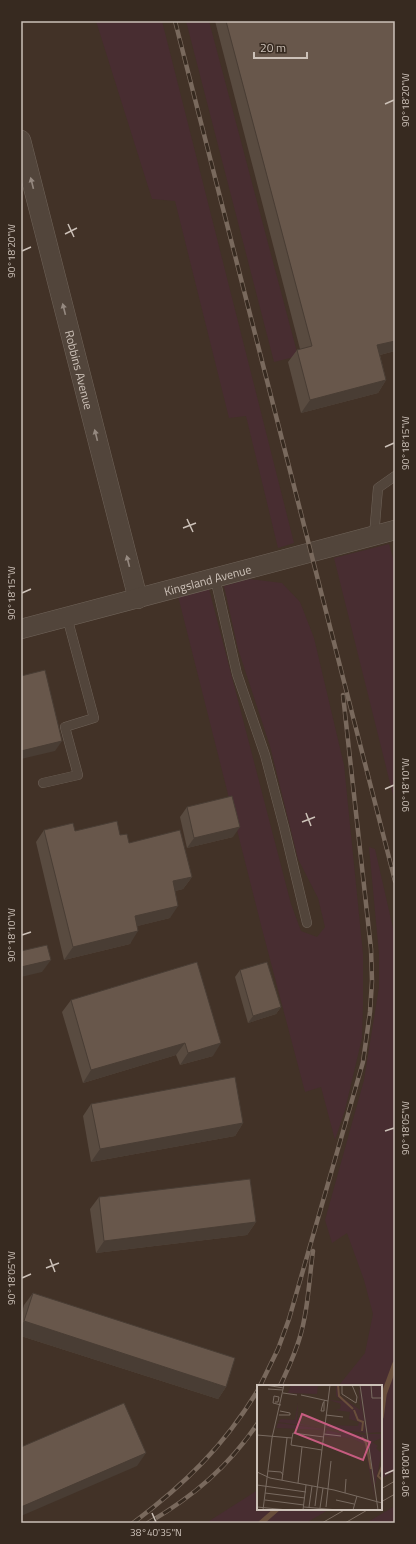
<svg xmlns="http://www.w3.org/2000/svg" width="416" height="1544" font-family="'Titillium Web',sans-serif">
<rect width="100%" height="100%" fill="#423227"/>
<!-- green -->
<g fill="#482d31">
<polygon points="96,21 162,21 294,543 278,548 246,416 229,418 175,201 152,199"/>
<polygon points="186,21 209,21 298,356 274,362"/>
<polygon points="389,544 395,565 395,803 334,558"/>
<polygon points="249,579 282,583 300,602 314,638 344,765 363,954 363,1006 362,1038 345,1110 335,1140 321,1087 305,1092 262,929 178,596 209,589 291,904 301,931 317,937 325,927 318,898 298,859 270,746 238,649 224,586"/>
<polygon points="369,847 375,849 395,937 395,1471 381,1479 381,1386 340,1386 340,1384 365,1353 373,1314 364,1280 347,1233 332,1243 325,1220 364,1080 379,987 379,954"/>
<polygon points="258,1490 258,1509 330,1509 306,1523 206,1523"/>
<polygon points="395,1506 395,1523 366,1523"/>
</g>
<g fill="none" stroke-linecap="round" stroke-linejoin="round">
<!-- stream -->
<g stroke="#694e3b" stroke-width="5.5">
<polyline points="381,1417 384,1394 395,1364"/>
<polyline points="261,1523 277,1509"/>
</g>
<!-- service casing -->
<g stroke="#6f6359" stroke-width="10">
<g id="service">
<polyline points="374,536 378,488 395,476"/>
<polyline points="215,578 237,674 265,755 284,827 307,923"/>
<polyline points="43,783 78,775 65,727 94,718 67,617"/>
</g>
</g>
<!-- minor casing -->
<g stroke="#6f6359" stroke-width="20">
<g id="minor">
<path id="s1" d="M21 140 138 599"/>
<path id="s2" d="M21 629 395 530"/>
</g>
</g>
<!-- service -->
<use href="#service" stroke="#52453b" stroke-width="9"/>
<!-- minor -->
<use href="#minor" stroke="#52453b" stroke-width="19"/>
<!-- tram -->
<g stroke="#79695d" stroke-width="1">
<polyline points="381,1489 395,1481"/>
<polyline points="381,1502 395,1494"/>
<polyline points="322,1523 346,1509"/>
<polyline points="345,1523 369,1509"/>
</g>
<!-- rail casing -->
<g stroke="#79695d" stroke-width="4.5">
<g id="rail">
<polyline points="175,21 395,881"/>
<polyline points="260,1386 278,1349 289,1319 363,1062 370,1012 372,981 371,949 343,695"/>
<path d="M280 1386C287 1371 294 1356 299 1340 308 1312 309 1280 313 1251"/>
<path d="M133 1523C185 1484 224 1446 258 1390"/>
<path d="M148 1523C194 1496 228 1467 258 1423"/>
</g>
</g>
<!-- rail -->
<use href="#rail" stroke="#372a20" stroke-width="3" stroke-dasharray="9" stroke-linecap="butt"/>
</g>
<!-- wall -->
<g fill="#594b40">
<polygon points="215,21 395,21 395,351 380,355 386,380 378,393 301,413 288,362 297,350 300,349"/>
<polygon points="187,807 233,837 187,848 180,817"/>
<polygon points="44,830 75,831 120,835 129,843 192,877 183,889 175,891 170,918 137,926 130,944 64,960 36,842"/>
<polygon points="197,962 213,1056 180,1065 176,1055 83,1083 62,1012 71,1000"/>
<polygon points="240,970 281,1007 276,1014 248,1023 235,977"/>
<polygon points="91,1104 243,1123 235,1136 91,1162 83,1116"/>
<polygon points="99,1197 256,1222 247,1235 96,1253 90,1209"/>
<polygon points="33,1293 226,1387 218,1399 21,1336 21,1316 24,1305"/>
</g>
<!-- shaded-wall -->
<g fill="#493d34">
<polygon points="395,341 395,351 368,358 377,345"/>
<polygon points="386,380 378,393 301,413 310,400"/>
<polygon points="62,741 55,751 21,759 21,751"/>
<polygon points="240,827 233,837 187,848 194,838"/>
<polygon points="192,877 183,889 164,894 173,881"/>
<polygon points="178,906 170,918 126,929 135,916"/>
<polygon points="138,931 130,944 64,960 73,947"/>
<polygon points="51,960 42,972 21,977 21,967"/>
<polygon points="281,1007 276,1014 248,1023 253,1016"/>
<polygon points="185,1043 176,1055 83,1083 91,1070"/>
<polygon points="221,1043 213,1056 180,1065 188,1053"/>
<polygon points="243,1123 235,1136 91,1162 100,1149"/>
<polygon points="256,1222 247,1235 96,1253 104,1241"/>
<polygon points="24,1321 226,1387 218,1399 21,1336 21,1326"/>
<polygon points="146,1453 137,1466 21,1516 21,1507"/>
</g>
<!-- building -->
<g fill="#68574b" stroke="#493d34">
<polygon points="226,21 395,21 395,341 377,345 386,380 310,400 297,350 312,346"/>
<polygon points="45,670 62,741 21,751 21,676"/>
<polygon points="232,796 240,827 194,838 187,807"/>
<polygon points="117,821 120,835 127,834 129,843 180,830 192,877 173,881 178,906 135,916 138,931 73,947 44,830 73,823 75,831"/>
<polygon points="47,945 51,960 21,967 21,951"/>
<polygon points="197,962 221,1043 188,1053 185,1043 91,1070 71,1000"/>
<polygon points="267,962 281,1007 253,1016 240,970"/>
<polygon points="235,1077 243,1123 100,1149 91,1104"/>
<polygon points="250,1179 256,1222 104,1241 99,1197"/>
<polygon points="33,1293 235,1358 226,1387 24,1321"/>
<polygon points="124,1403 146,1453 21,1507 21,1447"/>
</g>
<!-- one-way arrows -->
<defs><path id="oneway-solid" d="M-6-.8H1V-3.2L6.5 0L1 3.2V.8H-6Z"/></defs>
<g fill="#958980">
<use href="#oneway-solid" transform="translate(32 183) rotate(-104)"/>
<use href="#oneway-solid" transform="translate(64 309) rotate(-104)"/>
<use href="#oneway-solid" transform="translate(96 435) rotate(-104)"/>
<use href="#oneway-solid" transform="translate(128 561) rotate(-104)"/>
</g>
<!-- ticks -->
<path fill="none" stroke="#ccc1b8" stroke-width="1.5" d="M385 104 394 100M68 224 74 237M65 234 77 228M22 251 31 247M385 447 394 443M187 519 193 532M183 528 196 523M22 593 31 589M385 789 394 785M306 813 311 826M302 822 315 817M22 935 31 932M385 1131 394 1128M50 1259 55 1272M46 1268 59 1263M22 1278 31 1274M385 1474 394 1470M152 1513 156 1522"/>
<g text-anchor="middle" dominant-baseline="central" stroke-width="3.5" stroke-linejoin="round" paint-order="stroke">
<!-- street labels -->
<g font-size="12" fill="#ccc1b8" stroke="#372a20">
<text stroke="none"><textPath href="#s1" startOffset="237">Robbins Avenue</textPath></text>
<text stroke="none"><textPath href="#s2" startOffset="193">Kingsland Avenue</textPath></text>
</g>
</g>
<!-- overview -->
<g transform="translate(257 1385)">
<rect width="125" height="125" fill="#423227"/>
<path d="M34 0H61L60 9 31 8ZM79 0H82L83 11 103 25 102 0 109 48 69 43V40L101 41 102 37 92 34 93 27 78 25 83 24 84 19 72 15 85 16 79 11ZM103 0H125V47L110 48ZM41 18 40 38 59 42 21 37 24 34 38 35ZM21 38 67 44V45L19 43ZM70 45 89 50 82 47 109 50 118 114 107 59 94 53 67 51ZM110 49H125V53L115 57 121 61 119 63 123 67 125 65 118 101Z" fill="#482d31"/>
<path fill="none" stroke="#694e3b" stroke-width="2" d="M81 0 82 11 96 24M97 25 101 35 106 37 105 46M105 52 109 58 114 84M125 81 121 91 125 95"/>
<path fill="none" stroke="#796b61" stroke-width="1" d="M8 0 27 3M85 0V9L99 18 100 12 95 0M103 0 121 125M114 0 115 13H124M11 4 26 5M26 8 40 10M44 10 71 16M18 17H21L22 12 17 11 16 18 24 20M67 17V26H64L66 18 68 15M22 30H33V28L23 26M69 30 86 32M67 49 84 51M0 50 35 53M65 65 34 60 35 53 36 48 67 52M11 86 24 87 26 90M0 87 13 93 77 105 125 118M25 95 30 53M41 98 45 62M0 100 49 107M8 108 48 113M88 108 89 94M8 115 47 120M79 115 97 119M58 121 73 0M0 122 31 125M47 122 81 125M52 122 55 101M69 122 74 76M63 123 66 103M6 125 15 53 27 0M46 125 49 100M96 125 100 111"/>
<path fill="#c65c80" fill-opacity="0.15" stroke="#c65c80" stroke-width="2" d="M45 29 113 57 106 75 38 48Z"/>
<rect width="125" height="125" fill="none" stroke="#ccc1b8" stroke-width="2"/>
</g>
<!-- border -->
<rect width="416" height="1544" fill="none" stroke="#372a20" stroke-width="44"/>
<!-- scale -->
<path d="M254 52v6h53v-6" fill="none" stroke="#ccc1b8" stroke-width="2"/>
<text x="260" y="52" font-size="12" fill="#ccc1b8" stroke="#372a20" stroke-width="3" paint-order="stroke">20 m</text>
<rect x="22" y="22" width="372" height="1500" fill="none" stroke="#ccc1b8" stroke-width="1.5"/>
<g font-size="10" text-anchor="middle" fill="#ccc1b8">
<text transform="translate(405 100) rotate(-90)" y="4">90°18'20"W</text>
<text transform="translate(11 251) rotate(-90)" y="4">90°18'20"W</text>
<text transform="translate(405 443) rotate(-90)" y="4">90°18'15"W</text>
<text transform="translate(11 593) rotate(-90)" y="4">90°18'15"W</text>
<text transform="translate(405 785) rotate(-90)" y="4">90°18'10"W</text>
<text transform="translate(11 935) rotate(-90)" y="4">90°18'10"W</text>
<text transform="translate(405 1128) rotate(-90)" y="4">90°18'05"W</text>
<text transform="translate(11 1278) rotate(-90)" y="4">90°18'05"W</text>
<text transform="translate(405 1470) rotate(-90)" y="4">90°18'00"W</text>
<text x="156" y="1536">38°40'35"N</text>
</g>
</svg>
